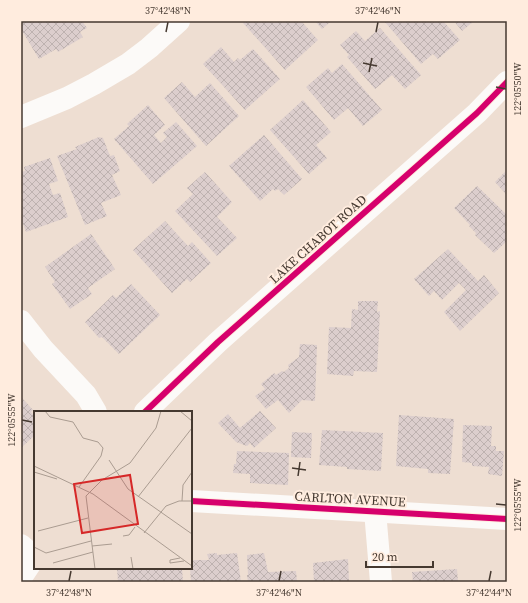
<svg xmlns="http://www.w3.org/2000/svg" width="528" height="603" font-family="'Source Serif 4',serif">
<defs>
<pattern id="building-cross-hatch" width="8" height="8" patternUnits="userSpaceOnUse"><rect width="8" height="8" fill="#dccecd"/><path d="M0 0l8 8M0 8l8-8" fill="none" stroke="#beb2b0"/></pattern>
</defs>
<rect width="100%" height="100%" fill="#eeded2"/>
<!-- building -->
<g fill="url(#building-cross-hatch)">
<polygon points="21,21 82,21 87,28 80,32 83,37 58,52 56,49 39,59 21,29"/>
<polygon points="245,21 272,21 274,23 276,21 301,21 318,40 285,70 243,23"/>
<polygon points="315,21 331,21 322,29"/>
<polygon points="384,21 443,21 460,40 438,59 433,54 421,64"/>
<polygon points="454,21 474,21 462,31"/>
<polygon points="380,28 421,75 405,89 392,75 375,89 347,57 349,55 340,45 356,31 365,41"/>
<polygon points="221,47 234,62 238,58 240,60 253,49 280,79 245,110 203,64"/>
<polygon points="342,64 382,110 363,126 348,108 334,120 306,87 328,68 332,73"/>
<polygon points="182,82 195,97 210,83 239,116 206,146 164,98"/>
<polygon points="303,100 331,132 316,145 327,158 309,174 270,130"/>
<polygon points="148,105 165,125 154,135 161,143 167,137 163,133 176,122 197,146 153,184 114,139 129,126 127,124"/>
<polygon points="264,135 302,179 284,195 278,189 275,191 273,189 260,201 229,166"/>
<polygon points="99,137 103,138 110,156 114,155 120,171 112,175 121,195 101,203 107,216 85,225 57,156 77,149 75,147"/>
<polygon points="50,158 58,181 49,184 53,195 60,193 68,217 26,232 21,218 21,172 25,171 24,167"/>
<polygon points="507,170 507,195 495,182"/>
<polygon points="205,172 232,202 217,217 237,238 217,256 175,211 193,194 187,188"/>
<polygon points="477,186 507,215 507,241 494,253 475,235 476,233 469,226 470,225 454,208"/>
<polygon points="165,221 188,246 192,242 211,263 190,282 187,279 172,293 133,250"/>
<polygon points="91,234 115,269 88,288 92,294 70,309 52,284 55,282 45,267"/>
<polygon points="448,249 478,281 484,275 499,293 460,331 444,312 466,290 459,283 442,300 434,291 429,296 414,279"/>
<polygon points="131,284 160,315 119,354 102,337 99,338 85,322 113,295 116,298"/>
<polygon points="358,301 378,301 377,312 380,311 377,372 354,371 353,376 327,374 329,327 351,328 352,309 358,310"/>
<polygon points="300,344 317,345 315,401 302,400 289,413 278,400 266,409 255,396 265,389 261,384 274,373 276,375 282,371 284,372 289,368 288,365 299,357"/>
<polygon points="21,397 33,410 31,412 35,417 35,435 21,448"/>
<polygon points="260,411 276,428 254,448 250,443 247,446 236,442 218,423 228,414 240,428"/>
<polygon points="399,415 454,419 450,474 428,473 428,469 396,466"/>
<polygon points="463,425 492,426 491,446 496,446 496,451 504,451 502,476 488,474 489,467 472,466 472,463 462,462"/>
<polygon points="322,430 383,433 381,471 347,469 347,467 319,465"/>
<polygon points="292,432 312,433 311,458 291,457"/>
<polygon points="237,451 289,453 288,485 250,483 250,474 233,473 234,464 236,464"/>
<polygon points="217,553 217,555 237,553 241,582 191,582 190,568 191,568 191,560 209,560 207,554"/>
<polygon points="264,553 268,572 296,571 297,582 248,582 247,575 248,575 247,555"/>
<polygon points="348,559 349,582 314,582 313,563"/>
<polygon points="117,568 182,568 183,582 118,582"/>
<polygon points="457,569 458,582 413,582 412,572"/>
</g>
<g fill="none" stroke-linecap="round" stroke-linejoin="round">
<!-- minor -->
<g stroke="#fcfaf8" stroke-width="22">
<polyline points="21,117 67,98 94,84 128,64 149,48 179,21"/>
<polyline points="21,321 43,349 86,395 96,412"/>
<polyline points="375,511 381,582"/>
<polyline points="21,545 35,557"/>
</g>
<!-- tertiary -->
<polyline stroke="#fcfaf8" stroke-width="22" points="191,501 507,519"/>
<!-- secondary -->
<g stroke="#fcfaf8" stroke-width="22">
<polyline points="145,412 218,342 477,113 507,82"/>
<polyline points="21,578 35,557"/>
</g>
<!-- cycleway casing -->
<g stroke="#ffecde" stroke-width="8">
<g id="cycleway">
<polyline points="145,412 218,342 477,113 507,82"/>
<polyline points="191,501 507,519"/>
</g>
</g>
<!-- cycleway -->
<use href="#cycleway" stroke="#d6006c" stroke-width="6"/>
</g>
<!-- ticks -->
<path fill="none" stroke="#453930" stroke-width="1.5" d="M166 32 168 22M376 32 378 22M363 63 377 66M369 72 372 58M496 87 506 89M22 420 32 422M292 468 306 470M298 476 300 462M496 504 506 505M69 581 71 571M279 581 281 571M489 581 491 571"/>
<g text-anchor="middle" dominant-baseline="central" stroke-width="4" stroke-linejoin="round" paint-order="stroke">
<!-- street labels -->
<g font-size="13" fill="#453930" stroke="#ffecde">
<text transform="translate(318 239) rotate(-42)">LAKE CHABOT ROAD</text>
<text transform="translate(350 499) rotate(3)">CARLTON AVENUE</text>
</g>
</g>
<!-- overview -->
<g transform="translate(34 411)">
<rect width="158" height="158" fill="#eeded2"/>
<path fill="none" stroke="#aa9c91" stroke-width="1" d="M11 0 16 6 39 11 49 27 64 31 69 37 67 45 45 76M146 0 158 10M75 49 94 78 158 123M0 55 59 83 158 155M0 61 23 68M104 86 158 17M148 90 149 74 158 61M4 120 54 107M110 122 132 95 145 90H158M89 125 95 124 101 116M58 135 78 133M0 136 12 142 57 130M97 146 99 158M146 147 136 149V152L150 150M19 152 59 141M61 158 52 85 68 69 96 52 122 17 127 0"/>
<path fill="#d62828" fill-opacity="0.15" stroke="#d62828" stroke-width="2" d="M96 64 104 113 48 122 40 73Z"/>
<rect width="158" height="158" fill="none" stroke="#453930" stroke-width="2"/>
</g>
<!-- border -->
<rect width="528" height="603" fill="none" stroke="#ffecde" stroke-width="44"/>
<!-- scale -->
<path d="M366 561v6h67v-6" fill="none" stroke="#453930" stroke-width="2"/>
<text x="372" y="561" font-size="12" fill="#453930" stroke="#ffecde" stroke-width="3" paint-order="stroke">20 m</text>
<rect x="22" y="22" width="484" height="559" fill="none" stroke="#453930" stroke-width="1.5"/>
<g font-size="10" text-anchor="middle" fill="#453930">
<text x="168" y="14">37°42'48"N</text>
<text x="378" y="14">37°42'46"N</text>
<text transform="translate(517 89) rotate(-90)" y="4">122°05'50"W</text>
<text transform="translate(11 420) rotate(-90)" y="4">122°05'55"W</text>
<text transform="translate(517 505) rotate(-90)" y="4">122°05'55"W</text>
<text x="69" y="596">37°42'48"N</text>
<text x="279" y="596">37°42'46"N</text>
<text x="489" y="596">37°42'44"N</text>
</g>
</svg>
